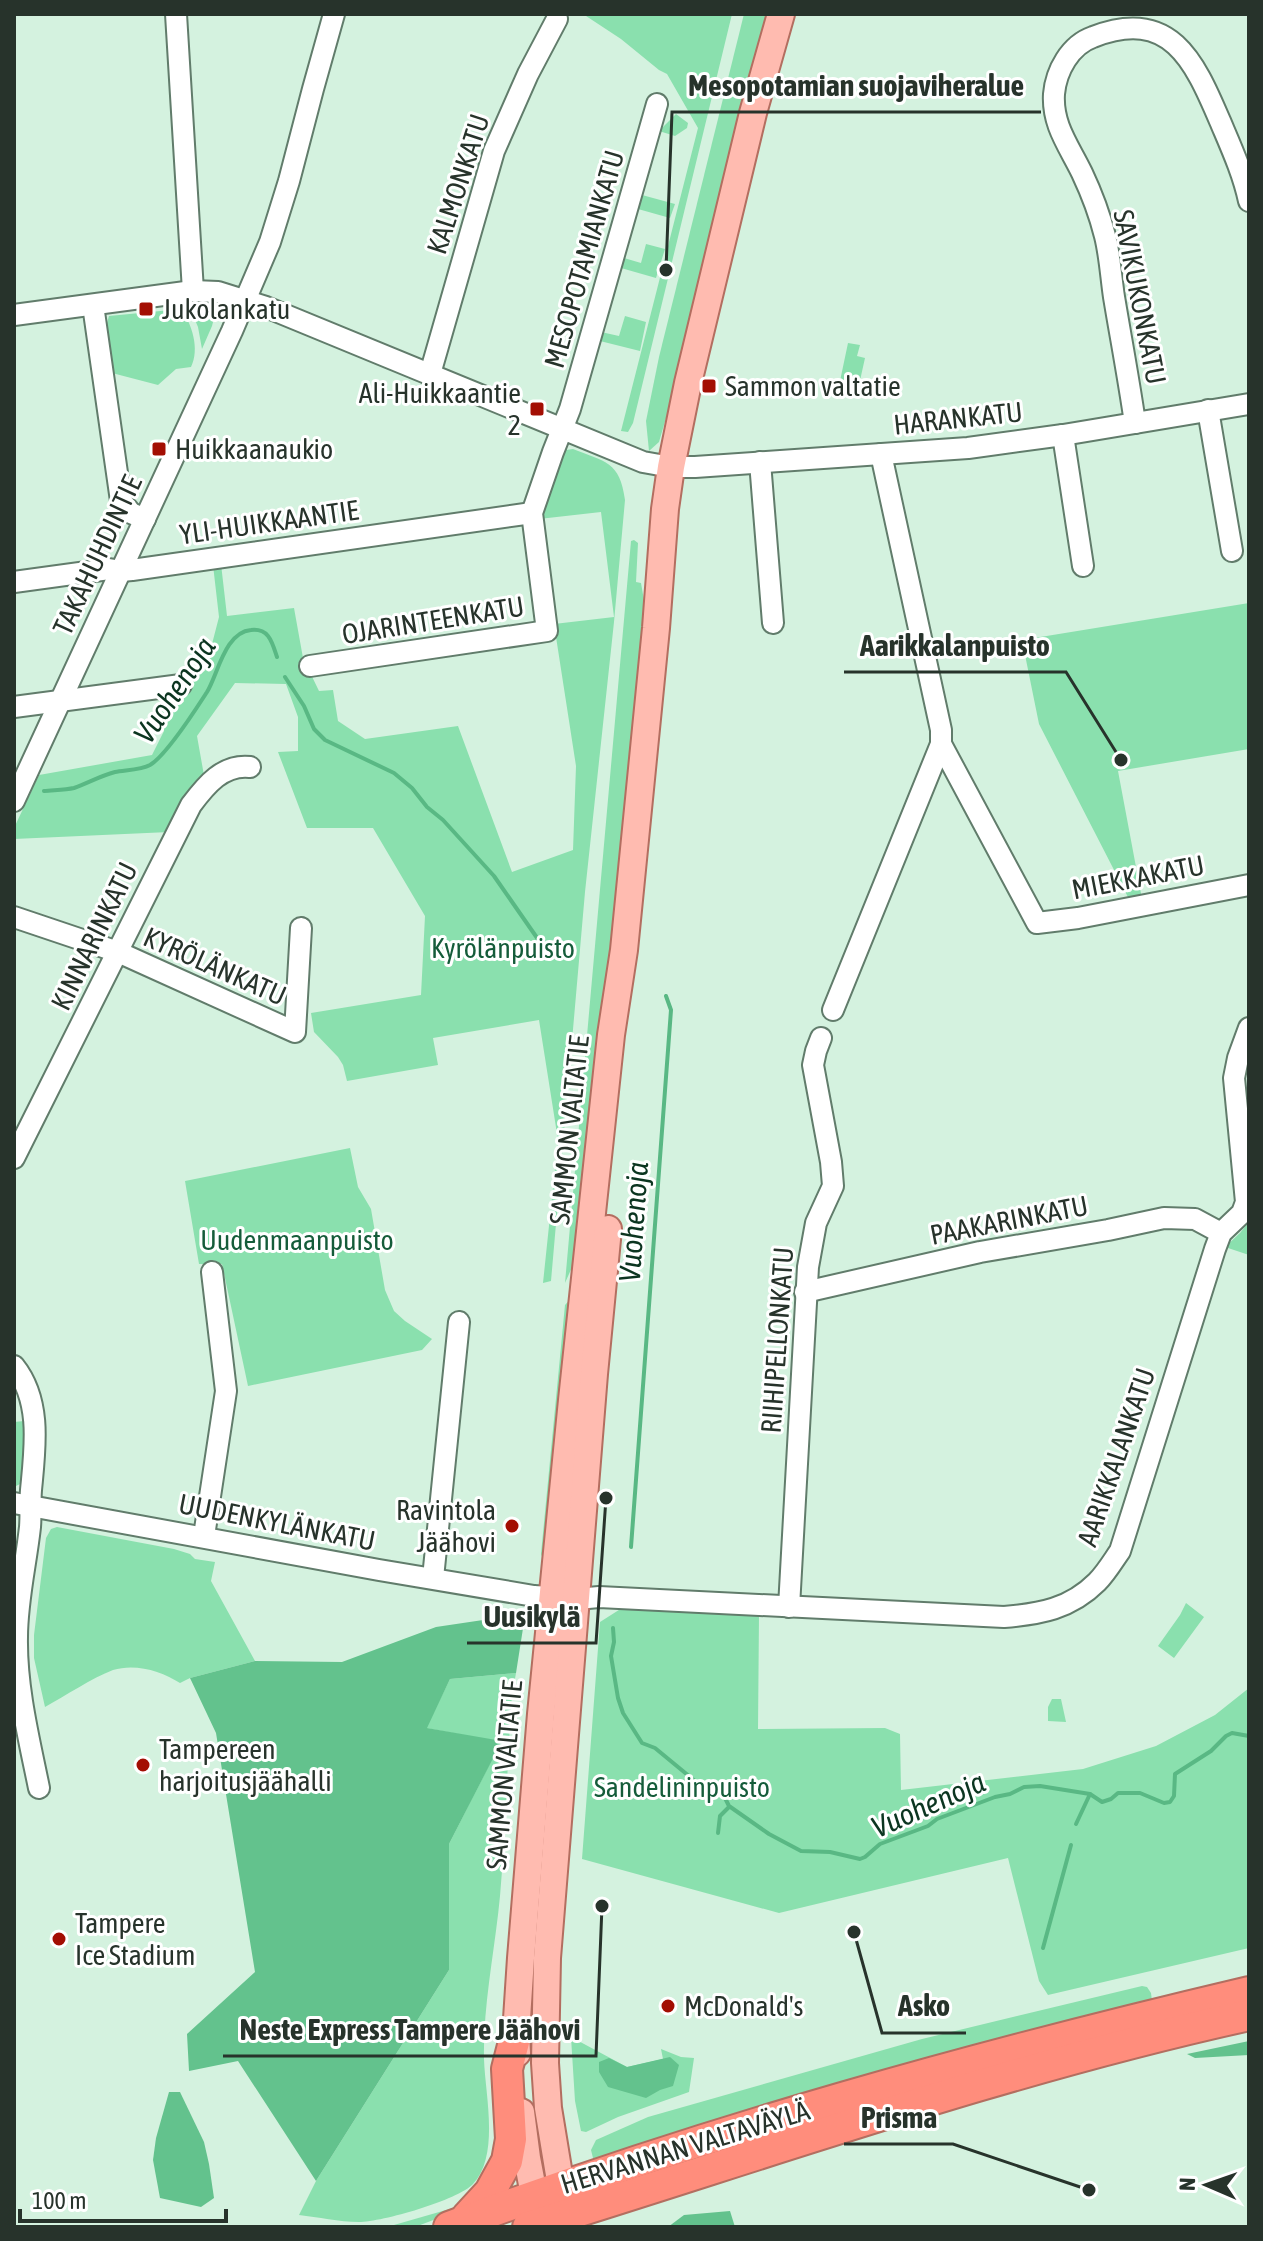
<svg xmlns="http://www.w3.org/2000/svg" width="1263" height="2241" font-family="'Asap Condensed',sans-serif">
<rect width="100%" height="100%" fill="#d4f2df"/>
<!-- green -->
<g fill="#8ae0ae">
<polygon points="583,14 732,14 633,423 628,432 621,431 698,128 667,74 659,70 621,39"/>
<polygon points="744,14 769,14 682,363 659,442 649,451 646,421 659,357"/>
<polygon points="676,114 688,123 687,128 675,136 659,131"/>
<polygon points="642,195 675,204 670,218 638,209"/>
<polygon points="646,244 665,249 656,278 621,268 624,258 641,263"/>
<polygon points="190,308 209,309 215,314 212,326 202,349 198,327"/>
<path d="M181 309C192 324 200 349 191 367L176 369 158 385 112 373 107 323 109 316Z"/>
<polygon points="625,316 646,322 640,351 600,341 601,332 619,336"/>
<polygon points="848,343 860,345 857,356 865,358 859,385 840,381"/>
<path d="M573 449C605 462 620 461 625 500L614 622 585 892 551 1281 543 1283 558 1140 539 1020 433 1038 438 1065 347 1081 343 1065 338 1057 314 1032 311 1013 421 995 425 916 373 828H307L278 752 298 751V717L286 684 235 683 197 736 205 781 169 832 14 839V828L39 775 152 755 164 731 160 707 184 702 180 675 205 671 219 617 213 565 221 564 227 616 294 608 303 658 319 691 333 690 338 721 365 739 458 726 512 872 573 850 576 766 554 624 614 617 601 512 539 519 561 453 566 450Z"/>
<polygon points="634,540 638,543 636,582 641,583 645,606 614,927 577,1256 565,1283 631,541"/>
<polygon points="1249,603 1249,749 1118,771 1142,899 1130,901 1039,724 1022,640"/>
<polygon points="350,1148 358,1187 371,1209 385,1290 394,1311 405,1321 432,1339 422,1350 248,1386 222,1264 199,1264 185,1181"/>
<polygon points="1249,1222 1249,1255 1225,1247 1240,1233"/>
<polygon points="575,1294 543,1559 541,1554 565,1305"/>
<polygon points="24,1421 27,1423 22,1483 16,1486 14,1486 14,1422"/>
<path d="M57 1527 174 1549 190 1554 195 1559 215 1562 211 1581 255 1661 190 1678 180 1683C162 1671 135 1663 113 1670 92 1678 65 1696 45 1707L34 1658V1635L46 1538 51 1529Z"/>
<polygon points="1186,1603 1204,1617 1174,1658 1158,1646 1180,1615"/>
<polygon points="622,1608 759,1615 758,1729 885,1728 900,1734 901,1790 1083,1769 1156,1746 1215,1715 1249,1688 1249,1948 1048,1995 1039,1981 1008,1858 779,1913 582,1859 600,1622"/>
<path d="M516 1673 512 1695C507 1762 506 1829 500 1896 495 1950 483 2004 484 2059 485 2094 500 2155 473 2184 458 2200 382 2222 359 2222 339 2222 318 2217 299 2215L316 2181 449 1970V1844L501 1742 426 1728 450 1679Z"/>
<polygon points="1052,1699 1061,1699 1066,1722 1048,1721 1048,1707"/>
<polygon points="1142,1986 1147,1987 1151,1993 1152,2001 594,2162 591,2150 596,2140 648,2117 922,2039"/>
<polygon points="571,2037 627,2067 663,2059 661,2049 681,2057 694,2058 689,2092 618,2117 586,2132 581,2131 575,2101"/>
<polygon points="467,2204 457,2211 415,2227 387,2227"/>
</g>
<!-- forest -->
<g fill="#63c28d">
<polygon points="523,1614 524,1622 516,1673 450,1679 427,1728 502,1741 449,1844 449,1970 316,2181 238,2061 189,2071 187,2034 255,1972 216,1733 190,1678 255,1661 342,1662 436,1627"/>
<polygon points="1249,2041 1249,2055 1195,2058 1187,2054"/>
<polygon points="670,2057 679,2065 673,2086 660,2090 646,2098 608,2087 599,2072 599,2062 609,2058 627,2067"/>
<polygon points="169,2092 180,2092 204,2142 209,2164 214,2198 201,2207 160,2198 153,2160 156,2138"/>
<polygon points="730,2211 735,2227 668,2227 684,2215"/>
</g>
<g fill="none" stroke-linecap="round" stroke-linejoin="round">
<!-- stream -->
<g stroke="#59b884" stroke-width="4">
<polyline points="285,677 304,706 314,729 325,740 394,773 412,788 427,807 443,820 494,876 542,945 574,952"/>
<path d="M44 791C53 790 65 790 74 788 88 783 100 776 115 772 125 770 141 770 150 765 167 755 196 709 207 692 218 674 225 632 251 630 269 628 272 642 277 657"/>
<polyline points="631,1547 671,1010 666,996"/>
<polyline points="613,1628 614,1642 611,1656 618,1698 623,1713 642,1743 655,1748 695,1781 723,1794 729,1806 769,1834 801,1851 830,1852 860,1859 865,1857 880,1844 928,1826 937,1819 995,1797 1010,1794 1024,1787 1040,1786 1090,1794 1102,1802 1111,1799 1118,1793 1140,1793 1164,1803 1170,1802 1174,1796 1175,1774 1211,1751 1226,1736 1232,1733 1249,1736"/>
<polyline points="1076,1824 1090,1794"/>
<polyline points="718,1833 720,1816 729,1807"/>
<polyline points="1043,1948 1071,1845"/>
</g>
<!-- minor casing -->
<g stroke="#617c6b" stroke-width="24">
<g id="minor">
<polyline points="176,14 193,291"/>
<polyline points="93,305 121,501 131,513 145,519"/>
<polyline points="14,315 193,291 218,292 266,307 643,462 671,467 695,467 968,448 1063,435 1249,404"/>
<polyline points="430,374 494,151 528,74 557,19"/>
<polyline points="1208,410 1232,551"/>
<path d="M1135 423C1129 381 1121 339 1114 297 1111 277 1110 256 1105 236 1100 216 1091 192 1082 173 1069 146 1052 125 1054 94 1056 71 1070 45 1093 37 1170 7 1194 60 1220 121 1231 147 1243 173 1249 201"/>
<polyline points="1063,435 1083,566"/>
<polyline points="881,454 941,730 941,744 1037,923 1078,918 1249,885"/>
<polyline points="760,462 773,623"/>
<polyline points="14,582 109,569 121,571 132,570 532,513"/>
<polyline points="310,666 547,631 532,513 553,452 570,409 657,104"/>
<polyline points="14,707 181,685"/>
<polyline points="14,801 232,331 270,242 289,181 313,89 334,14"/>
<polyline points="14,917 118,952 295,1032 301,928"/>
<polyline points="833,1010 941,744"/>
<path d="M14 1158 191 805C206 785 223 764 250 767"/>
<polyline points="805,1292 980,1252 1108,1230 1164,1218 1195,1219 1221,1233"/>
<path d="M14 1366C42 1401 35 1448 31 1490 30 1502 31 1515 30 1527 26 1564 17 1600 17 1637 16 1687 29 1739 39 1788"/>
<path d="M14 1503 379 1570 534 1596 577 1599 599 1597 1004 1617C1040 1614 1070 1609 1097 1582 1106 1573 1113 1561 1120 1551L1215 1249 1221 1233 1242 1213 1246 1202 1234 1078 1238 1058 1249 1028"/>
<polyline points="204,1536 226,1391 212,1272"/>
<polyline points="433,1578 459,1322"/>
<polyline points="789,1607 808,1267 816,1223 833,1186 831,1162 813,1065 816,1051 821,1038"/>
</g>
</g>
<!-- major casing -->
<g stroke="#b36e60" stroke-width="30">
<g id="major">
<polyline points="517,2053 516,2034 521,1958 541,1714 572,1400 611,1035 624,950 656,628 665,509 671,467 688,383 753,113 781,14"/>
<polyline points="521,2112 527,2158 538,2216"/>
<polyline points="564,2205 548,2108 545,2063 547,1958 594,1374 608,1229"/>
</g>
</g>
<!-- highway casing -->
<g stroke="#b36e60" stroke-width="34">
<g id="highway">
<polyline points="467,2217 490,2192 507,2161 511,2139 507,2069 516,2034"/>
<path d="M449 2227C710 2130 978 2056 1249 1992"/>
<path d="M528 2227C768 2153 1004 2069 1249 2015"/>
</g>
</g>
<!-- minor -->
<use href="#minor" stroke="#fff" stroke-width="20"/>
<!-- major -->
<use href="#major" stroke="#ffbbb0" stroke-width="26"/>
<!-- highway -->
<use href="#highway" stroke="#ff8d7c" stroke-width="30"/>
</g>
<!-- markers -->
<g fill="#a30e03" stroke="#fff" stroke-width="3">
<rect x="138" y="301" width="16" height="16" rx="4"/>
<rect x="701" y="378" width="16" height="16" rx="4"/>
<rect x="529" y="401" width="16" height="16" rx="4"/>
<rect x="151" y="441" width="16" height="16" rx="4"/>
<circle cx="512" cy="1526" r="8"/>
<circle cx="143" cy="1765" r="8"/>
<circle cx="59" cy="1939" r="8"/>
<circle cx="668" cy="2006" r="8"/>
</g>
<g text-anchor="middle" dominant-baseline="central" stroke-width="6" stroke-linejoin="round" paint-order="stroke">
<!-- street labels -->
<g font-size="28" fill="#27332b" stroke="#fff">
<text transform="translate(458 184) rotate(-72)">KALMONKATU</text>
<text transform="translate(584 259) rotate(-74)">MESOPOTAMIANKATU</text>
<text transform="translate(1140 297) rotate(79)">SAVIKUKONKATU</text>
<text transform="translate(958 418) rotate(-6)">HARANKATU</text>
<text transform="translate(269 522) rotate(-8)">YLI-HUIKKAANTIE</text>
<text transform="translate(97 555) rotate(-65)">TAKAHUHDINTIE</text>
<text transform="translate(433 620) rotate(-9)">OJARINTEENKATU</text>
<text transform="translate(1138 877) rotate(-11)">MIEKKAKATU</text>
<text transform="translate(94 936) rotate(-64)">KINNARINKATU</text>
<text transform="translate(215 966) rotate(24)">KYRÖLÄNKATU</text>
<text transform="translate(569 1130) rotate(-84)">SAMMON VALTATIE</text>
<text transform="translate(1009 1220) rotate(-11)">PAAKARINKATU</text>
<text transform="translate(777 1340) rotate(-86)">RIIHIPELLONKATU</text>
<text transform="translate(1116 1457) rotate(-71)">AARIKKALANKATU</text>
<text transform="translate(277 1522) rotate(11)">UUDENKYLÄNKATU</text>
<text transform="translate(504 1775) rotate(-85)">SAMMON VALTATIE</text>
<text transform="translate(685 2147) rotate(-17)">HERVANNAN VALTAVÄYLÄ</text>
</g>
<!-- poi labels -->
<g font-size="28" fill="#27332b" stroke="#fff" text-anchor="start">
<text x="162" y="309">Jukolankatu</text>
<text x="725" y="386">Sammon valtatie</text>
<text x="521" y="393" text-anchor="end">Ali-Huikkaantie<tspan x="521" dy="32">2</tspan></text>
<text x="175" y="449">Huikkaanaukio</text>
<text x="496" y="1510" text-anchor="end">Ravintola<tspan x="496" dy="32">Jäähovi</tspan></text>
<text x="159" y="1749">Tampereen<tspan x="159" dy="32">harjoitusjäähalli</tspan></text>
<text x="75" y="1923">Tampere<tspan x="75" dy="32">Ice Stadium</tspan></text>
<text x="684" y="2006">McDonald's</text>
</g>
<!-- park labels -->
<g font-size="28" fill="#155c3a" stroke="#fff">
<text x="503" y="948">Kyrölänpuisto</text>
<text x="297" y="1240">Uudenmaanpuisto</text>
<text x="682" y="1787">Sandelininpuisto</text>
</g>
<!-- water labels -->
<g font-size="30" font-style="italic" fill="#0b3520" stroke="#fff">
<text transform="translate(174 690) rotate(-56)">Vuohenoja</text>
<text transform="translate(633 1222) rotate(-86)">Vuohenoja</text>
<text transform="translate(928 1804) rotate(-24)">Vuohenoja</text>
</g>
</g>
<!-- callouts -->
<path fill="none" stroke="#27332b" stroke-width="3" d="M666 270L672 112H1041M1121 760L1066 672H844M606 1498L596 1643H467M854 1932L882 2033H966M602 1906L596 2056H223M1089 2190L953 2144H844"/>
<g fill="#27332b" stroke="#fff" stroke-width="3">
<circle cx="666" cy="270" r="8"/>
<circle cx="1121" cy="760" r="8"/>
<circle cx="606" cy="1498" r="8"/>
<circle cx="854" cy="1932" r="8"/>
<circle cx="602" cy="1906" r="8"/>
<circle cx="1089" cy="2190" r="8"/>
</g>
<g font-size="30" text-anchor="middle" font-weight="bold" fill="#27332b" stroke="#fff" stroke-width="6" stroke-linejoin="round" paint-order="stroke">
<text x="856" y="96">Mesopotamian suojaviheralue</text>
<text x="955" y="656">Aarikkalanpuisto</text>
<text x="532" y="1627">Uusikylä</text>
<text x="924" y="2016">Asko</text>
<text x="410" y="2040">Neste Express Tampere Jäähovi</text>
<text x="899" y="2128">Prisma</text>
</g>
<!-- border -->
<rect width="1263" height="2241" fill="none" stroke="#27332b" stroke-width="32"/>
<!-- north arrow -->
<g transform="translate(1207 2185) rotate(272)" stroke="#ffffff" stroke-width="6" paint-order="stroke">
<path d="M0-6L14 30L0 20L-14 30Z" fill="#27332b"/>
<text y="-12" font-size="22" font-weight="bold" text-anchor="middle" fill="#27332b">N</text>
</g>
<!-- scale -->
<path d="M20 2209v12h206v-12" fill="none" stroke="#27332b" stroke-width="4"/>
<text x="32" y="2209" font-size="24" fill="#27332b" stroke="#ffffff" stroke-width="6" paint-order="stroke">100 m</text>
</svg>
